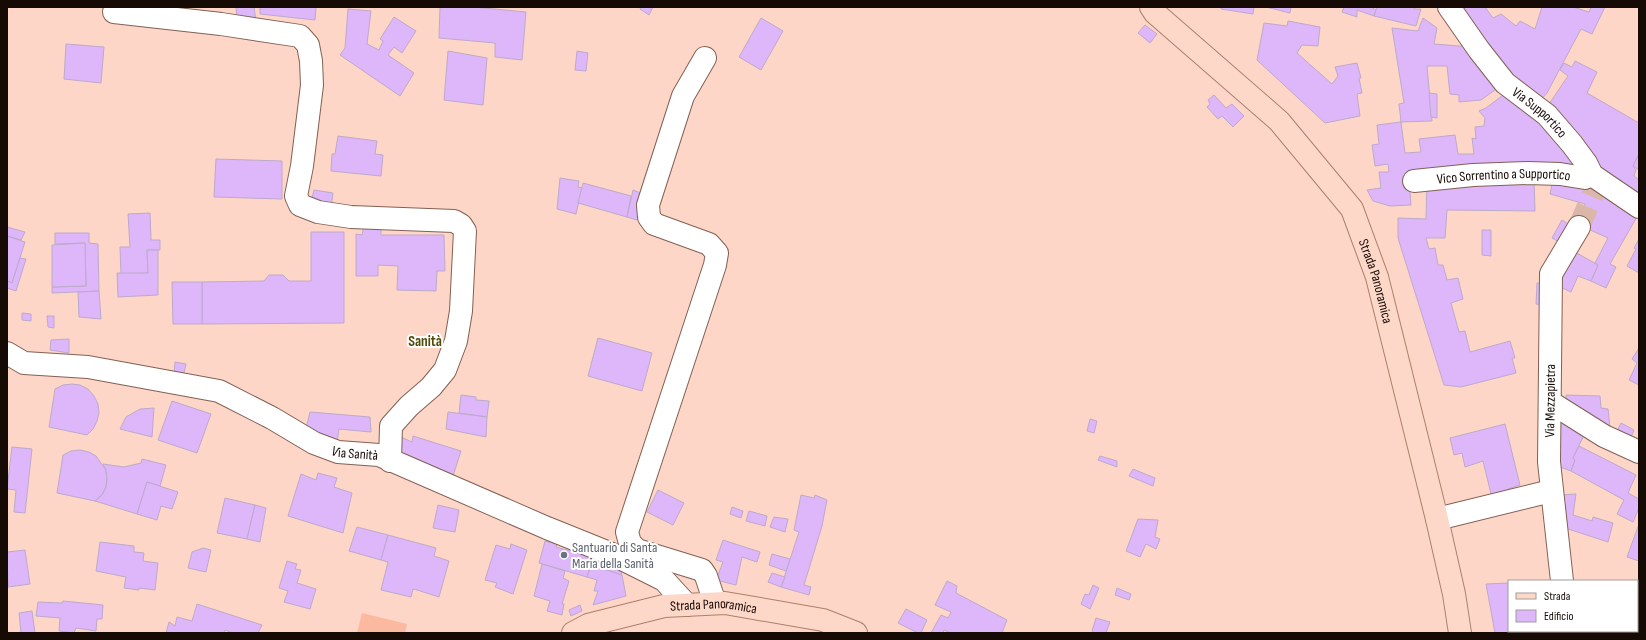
<svg xmlns="http://www.w3.org/2000/svg" width="1646" height="640" font-family="'Sofia Sans Condensed',sans-serif">
<rect width="100%" height="100%" fill="#fed6c7"/>
<!-- pitch -->
<polygon fill="#fbb99f" points="362,613 407,624 405,633 357,633"/>
<!-- building -->
<g fill="#deb7fa" stroke="#bcaaca">
<polygon points="236,7 254,7 256,21 237,20"/>
<polygon points="260,7 316,7 315,20 260,14"/>
<polygon points="440,7 473,7 526,12 522,60 495,57 495,43 439,38"/>
<polygon points="641,7 653,7 649,15 640,9"/>
<polygon points="1221,7 1254,7 1253,14 1221,9"/>
<polygon points="1266,7 1291,7 1290,13"/>
<polygon points="1344,7 1371,7 1376,10 1374,16 1357,10 1357,17 1342,12"/>
<polygon points="1377,7 1415,7 1414,9 1421,9 1416,26 1374,16"/>
<polygon points="1455,7 1485,7 1493,18 1501,14 1516,26 1520,21 1535,29 1542,7 1573,7 1589,12 1591,7 1605,7 1592,34 1581,29 1547,93 1538,103 1500,67"/>
<polygon points="348,9 371,11 367,44 379,50 383,41 380,39 394,17 416,31 402,53 394,47 388,55 414,73 400,96 340,55 345,48"/>
<polygon points="761,18 783,31 761,70 739,57"/>
<polygon points="1423,18 1437,28 1434,44 1472,47 1502,85 1481,100 1459,102 1459,95 1450,94 1447,66 1427,66 1432,121 1401,122 1399,104 1404,103 1392,28 1418,31"/>
<polygon points="1288,21 1320,27 1318,46 1302,45 1297,53 1332,84 1338,76 1335,67 1357,63 1361,78 1359,78 1362,93 1357,94 1360,116 1325,123 1257,60 1264,23 1287,26"/>
<polygon points="1145,25 1157,34 1150,43 1138,33"/>
<polygon points="66,44 104,47 101,83 64,79"/>
<polygon points="448,51 487,58 483,105 444,100"/>
<polygon points="577,51 588,53 586,71 575,70"/>
<polygon points="1575,61 1597,72 1587,93 1639,123 1639,154 1633,166 1636,170 1634,176 1639,180 1639,202 1591,160 1545,110 1568,76 1560,70 1564,63 1572,67"/>
<polygon points="1507,92 1582,163 1579,173 1409,177 1411,205 1390,206 1373,201 1367,190 1381,188 1379,172 1389,172 1388,164 1375,166 1372,145 1379,144 1377,125 1401,122 1405,153 1421,152 1419,139 1455,135 1458,154 1474,154 1472,138 1476,139 1475,127 1484,126 1485,118 1479,111 1486,108"/>
<polygon points="1429,93 1437,94 1437,118 1431,117"/>
<polygon points="1214,95 1226,108 1232,104 1244,116 1233,127 1222,116 1218,119 1207,107 1210,104 1208,100"/>
<polygon points="338,136 377,141 375,154 383,155 381,176 331,171 332,154 335,154"/>
<polygon points="1639,154 1639,170 1633,166"/>
<polygon points="216,159 282,161 282,199 214,197"/>
<polygon points="560,178 579,181 578,187 582,188 576,214 557,209"/>
<polygon points="1534,178 1535,211 1447,210 1445,238 1426,238 1429,249 1435,248 1438,265 1443,265 1447,280 1458,278 1463,299 1451,303 1459,332 1465,331 1470,352 1510,341 1515,358 1512,358 1516,373 1461,387 1444,385 1398,238 1398,218 1426,219 1427,182"/>
<polygon points="1553,179 1583,184 1638,215 1610,264 1616,267 1606,288 1591,281 1598,265 1595,263 1608,238 1577,224 1585,204 1550,194"/>
<polygon points="583,183 631,196 627,217 578,203"/>
<polygon points="314,190 333,193 331,208 310,206"/>
<polygon points="633,190 646,195 637,220 627,217"/>
<polygon points="150,213 151,240 160,240 160,250 147,250 148,273 121,274 120,247 130,247 128,214"/>
<polygon points="1562,220 1571,226 1561,243 1552,238"/>
<polygon points="381,224 381,235 444,235 445,271 437,271 436,291 397,290 398,266 378,265 378,276 356,276 356,234 362,235 364,225"/>
<polygon points="7,227 25,232 21,240 7,236"/>
<polygon points="1482,230 1491,230 1491,256 1482,255"/>
<polygon points="311,232 344,232 344,323 202,324 202,282 264,281 269,275 283,275 289,281 311,281"/>
<polygon points="55,233 89,233 89,243 98,244 99,291 52,293 52,287 86,286 85,243 55,244"/>
<polygon points="7,236 25,242 12,283 7,281"/>
<polygon points="1639,239 1639,273 1627,266 1636,249 1634,248"/>
<polygon points="85,243 86,286 52,287 52,245"/>
<polygon points="147,250 158,250 158,295 118,297 117,273 148,273"/>
<polygon points="1575,252 1598,265 1591,281 1578,276 1571,292 1558,286 1561,276"/>
<polygon points="20,258 26,259 16,291 7,288 7,281 12,283"/>
<polygon points="172,282 202,282 202,324 173,324"/>
<polygon points="1537,283 1544,284 1543,305 1536,304"/>
<polygon points="99,291 101,319 79,317 78,292"/>
<polygon points="22,313 31,314 31,321 22,320"/>
<polygon points="47,316 54,316 54,328 48,327"/>
<polygon points="598,338 652,353 642,391 588,376"/>
<polygon points="69,339 69,353 50,350 51,340"/>
<polygon points="1639,348 1639,385 1629,380 1637,363 1632,359"/>
<polygon points="175,362 186,364 183,377 174,375"/>
<polygon points="72,384 80,385 88,389 94,396 98,404 99,413 97,421 93,429 87,435 49,427 55,389 63,385"/>
<polygon points="461,395 476,397 476,400 489,401 487,417 459,413"/>
<polygon points="1566,395 1600,396 1601,408 1608,409 1610,427 1569,414"/>
<polygon points="172,401 211,414 197,453 158,440"/>
<polygon points="154,408 152,437 120,429 126,417 140,409"/>
<polygon points="310,412 370,417 371,432 339,429 337,442 306,428"/>
<polygon points="448,412 487,417 486,437 446,429"/>
<polygon points="1090,419 1097,421 1094,433 1087,431"/>
<polygon points="1558,419 1586,431 1573,458 1575,460 1571,471 1552,464"/>
<polygon points="1621,423 1634,430 1628,444 1614,437"/>
<polygon points="1505,424 1520,485 1508,489 1509,494 1492,498 1483,461 1465,467 1462,453 1454,455 1450,438"/>
<polygon points="413,436 461,451 453,476 399,453 401,437 412,442"/>
<polygon points="1579,446 1636,475 1628,493 1639,499 1639,508 1633,522 1617,514 1624,500 1571,471 1575,460 1573,458"/>
<polygon points="12,447 32,449 25,513 14,512 16,490 7,489"/>
<polygon points="80,450 89,452 96,456 106,470 107,479 106,487 102,495 95,501 57,493 63,455 71,451"/>
<polygon points="1100,456 1117,461 1117,467 1098,460"/>
<polygon points="142,459 166,465 160,486 147,482 137,514 95,501 102,495 106,487 107,479 106,470 103,464 124,467 141,463"/>
<polygon points="1133,469 1155,478 1153,486 1129,476"/>
<polygon points="318,473 337,478 334,487 352,493 343,533 288,516 301,474 316,480"/>
<polygon points="147,482 178,492 172,509 161,506 157,520 137,514"/>
<polygon points="658,490 684,503 673,525 647,512"/>
<polygon points="1576,494 1573,515 1592,521 1593,517 1613,523 1608,542 1562,527 1559,495"/>
<polygon points="801,495 814,498 815,495 827,500 822,526 804,585 811,587 809,595 781,587 799,532 794,530"/>
<polygon points="225,498 255,505 247,539 217,533"/>
<polygon points="255,505 266,508 260,542 247,539"/>
<polygon points="438,505 459,510 455,532 433,528"/>
<polygon points="732,507 743,511 741,518 730,514"/>
<polygon points="749,511 767,516 765,526 746,521"/>
<polygon points="774,517 788,519 785,532 770,527"/>
<polygon points="1138,519 1158,520 1155,537 1160,539 1156,549 1146,544 1140,557 1126,551"/>
<polygon points="1639,524 1639,561 1627,557"/>
<polygon points="357,527 388,535 381,560 349,551"/>
<polygon points="388,535 436,548 434,556 449,561 439,597 417,590 413,589 411,597 381,590 388,562 381,560"/>
<polygon points="723,540 760,552 757,562 742,557 736,585 716,580 723,562 716,560"/>
<polygon points="545,541 557,544 556,547 619,564 622,575 591,565 587,577 539,563"/>
<polygon points="100,542 134,546 134,552 144,553 143,561 158,563 155,590 139,588 139,590 124,588 126,577 96,571"/>
<polygon points="511,544 527,550 513,594 495,587 497,583 485,580 496,545 510,549"/>
<polygon points="203,548 211,550 206,572 188,568 192,552"/>
<polygon points="25,550 30,584 8,587 7,552"/>
<polygon points="772,554 790,559 786,571 769,565"/>
<polygon points="287,561 297,564 295,569 301,570 297,583 316,589 310,609 284,602 288,591 279,588"/>
<polygon points="542,564 565,571 563,578 569,581 562,604 564,604 562,615 547,611 550,601 534,596"/>
<polygon points="591,565 622,575 626,596 593,605 598,591 594,591 597,580 587,577"/>
<polygon points="772,573 785,577 781,587 768,582"/>
<polygon points="947,581 957,586 956,593 1007,620 1002,633 951,633 944,630 943,633 931,633 941,615 948,618 951,612 935,605"/>
<polygon points="1509,583 1509,631 1558,631 1558,633 1495,633 1486,584"/>
<polygon points="1093,585 1099,588 1090,609 1081,604 1085,594 1089,595"/>
<polygon points="1117,588 1131,594 1129,600 1115,595"/>
<polygon points="63,601 103,605 102,619 97,619 96,631 76,628 74,633 59,631 60,618 36,616 38,602 62,603"/>
<polygon points="197,604 262,625 258,633 233,633 225,630 224,633 166,633 169,622 175,626 177,617 192,621"/>
<polygon points="580,605 582,611 571,616 569,610"/>
<polygon points="906,609 927,620 921,633 918,633 898,623"/>
<polygon points="32,611 35,633 21,633 19,613"/>
<polygon points="1096,618 1110,622 1106,633 1094,633 1092,631"/>
</g>
<g fill="none" stroke-linecap="round" stroke-linejoin="round">
<!-- minor-tunnel -->
<polyline stroke="#dbb7aa" stroke-width="22" stroke-dasharray="22 11" stroke-linecap="butt" points="1579,227 1599,180"/>
<!-- minor casing -->
<g stroke="#826053" stroke-width="24">
<g id="minor">
<path id="s1" d="M1449 7 1479 50 1505 83 1547 115 1572 144 1586 163 1592 175 1639 207"/>
<polyline points="114,12 221,24 300,36 308,45 311,61 312,85 302,166 296,196 300,205 318,212 351,217 454,221 461,225 465,231 461,311 456,341 445,370 431,387 409,406 391,426 390,461"/>
<polyline points="705,58 683,96 648,205 649,217 654,224 709,244 717,253 715,265 627,532 630,543 637,550 702,570 706,576 715,603"/>
<path id="s2" d="M1414 181 1473 175 1528 173 1560 174 1585 178 1592 175"/>
<path id="s3" d="M7 353 24 363 88 367 219 391 272 418 314 443 338 452 379 455 547 528 614 555 664 580 687 605"/>
<polyline points="1550,402 1604,436 1639,452"/>
<polyline points="1437,519 1551,491"/>
<path id="s4" d="M1562 581 1549 462 1551 274 1579 227"/>
<polyline points="1567,631 1567,633"/>
</g>
</g>
<!-- major casing -->
<g stroke="#ac7f6c" stroke-width="24">
<g id="major">
<path id="s5" d="M1151 7 1155 13 1279 121 1352 209 1377 277 1437 519 1454 594 1460 633"/>
<path id="s6" d="M573 633 588 625 664 606 725 603 823 620 856 633"/>
</g>
</g>
<!-- minor -->
<use href="#minor" stroke="#fff" stroke-width="22"/>
<!-- major -->
<use href="#major" stroke="#fdd8c8" stroke-width="22"/>
</g>
<!-- markers -->
<circle fill="#6b7280" stroke="#fff" stroke-width="1.5" cx="564" cy="555" r="4"/>
<g text-anchor="middle" dominant-baseline="central" stroke-width="4" stroke-linejoin="round" paint-order="stroke">
<!-- street labels -->
<g font-size="14" fill="#160a05" stroke="#fff">
<text stroke="none"><textPath href="#s1" startOffset="140">Via Supportico</textPath></text>
<text stroke="none"><textPath href="#s2" startOffset="90">Vico Sorrentino a Supportico</textPath></text>
<text stroke="none"><textPath href="#s5" startOffset="362">Strada Panoramica</textPath></text>
<text stroke="none"><textPath href="#s4" startOffset="181">Via Mezzapietra</textPath></text>
<text stroke="none"><textPath href="#s3" startOffset="368">Via Sanità</textPath></text>
<text stroke="none"><textPath href="#s6" startOffset="145">Strada Panoramica</textPath></text>
</g>
<!-- worship labels -->
<g font-size="14" fill="#5b616d" stroke="#fff" text-anchor="start">
<text x="572" y="547">Santuario di Santa<tspan x="572" dy="16">Maria della Sanità</tspan></text>
</g>
<!-- neighbourhood labels -->
<g font-size="15" font-weight="bold" fill="#4f4a09" stroke="#fff">
<text x="425" y="341">Sanità</text>
</g>
</g>
<!-- border -->
<rect width="1646" height="640" fill="none" stroke="#160a05" stroke-width="16"/>
<!-- legend -->
<rect x="1508" y="580" width="130" height="52" fill="#ffffff" stroke="#a29d9b"/>
<rect x="1516" y="593" width="20" height="6" fill="#fdd8c8" stroke="#a29d9b"/>
<text x="1544" y="600" font-size="12" fill="#160a05">Strada</text>
<rect x="1516" y="610" width="20" height="12" fill="#deb7fa" stroke="#a29d9b"/>
<text x="1544" y="620" font-size="12" fill="#160a05">Edificio</text>
</svg>
